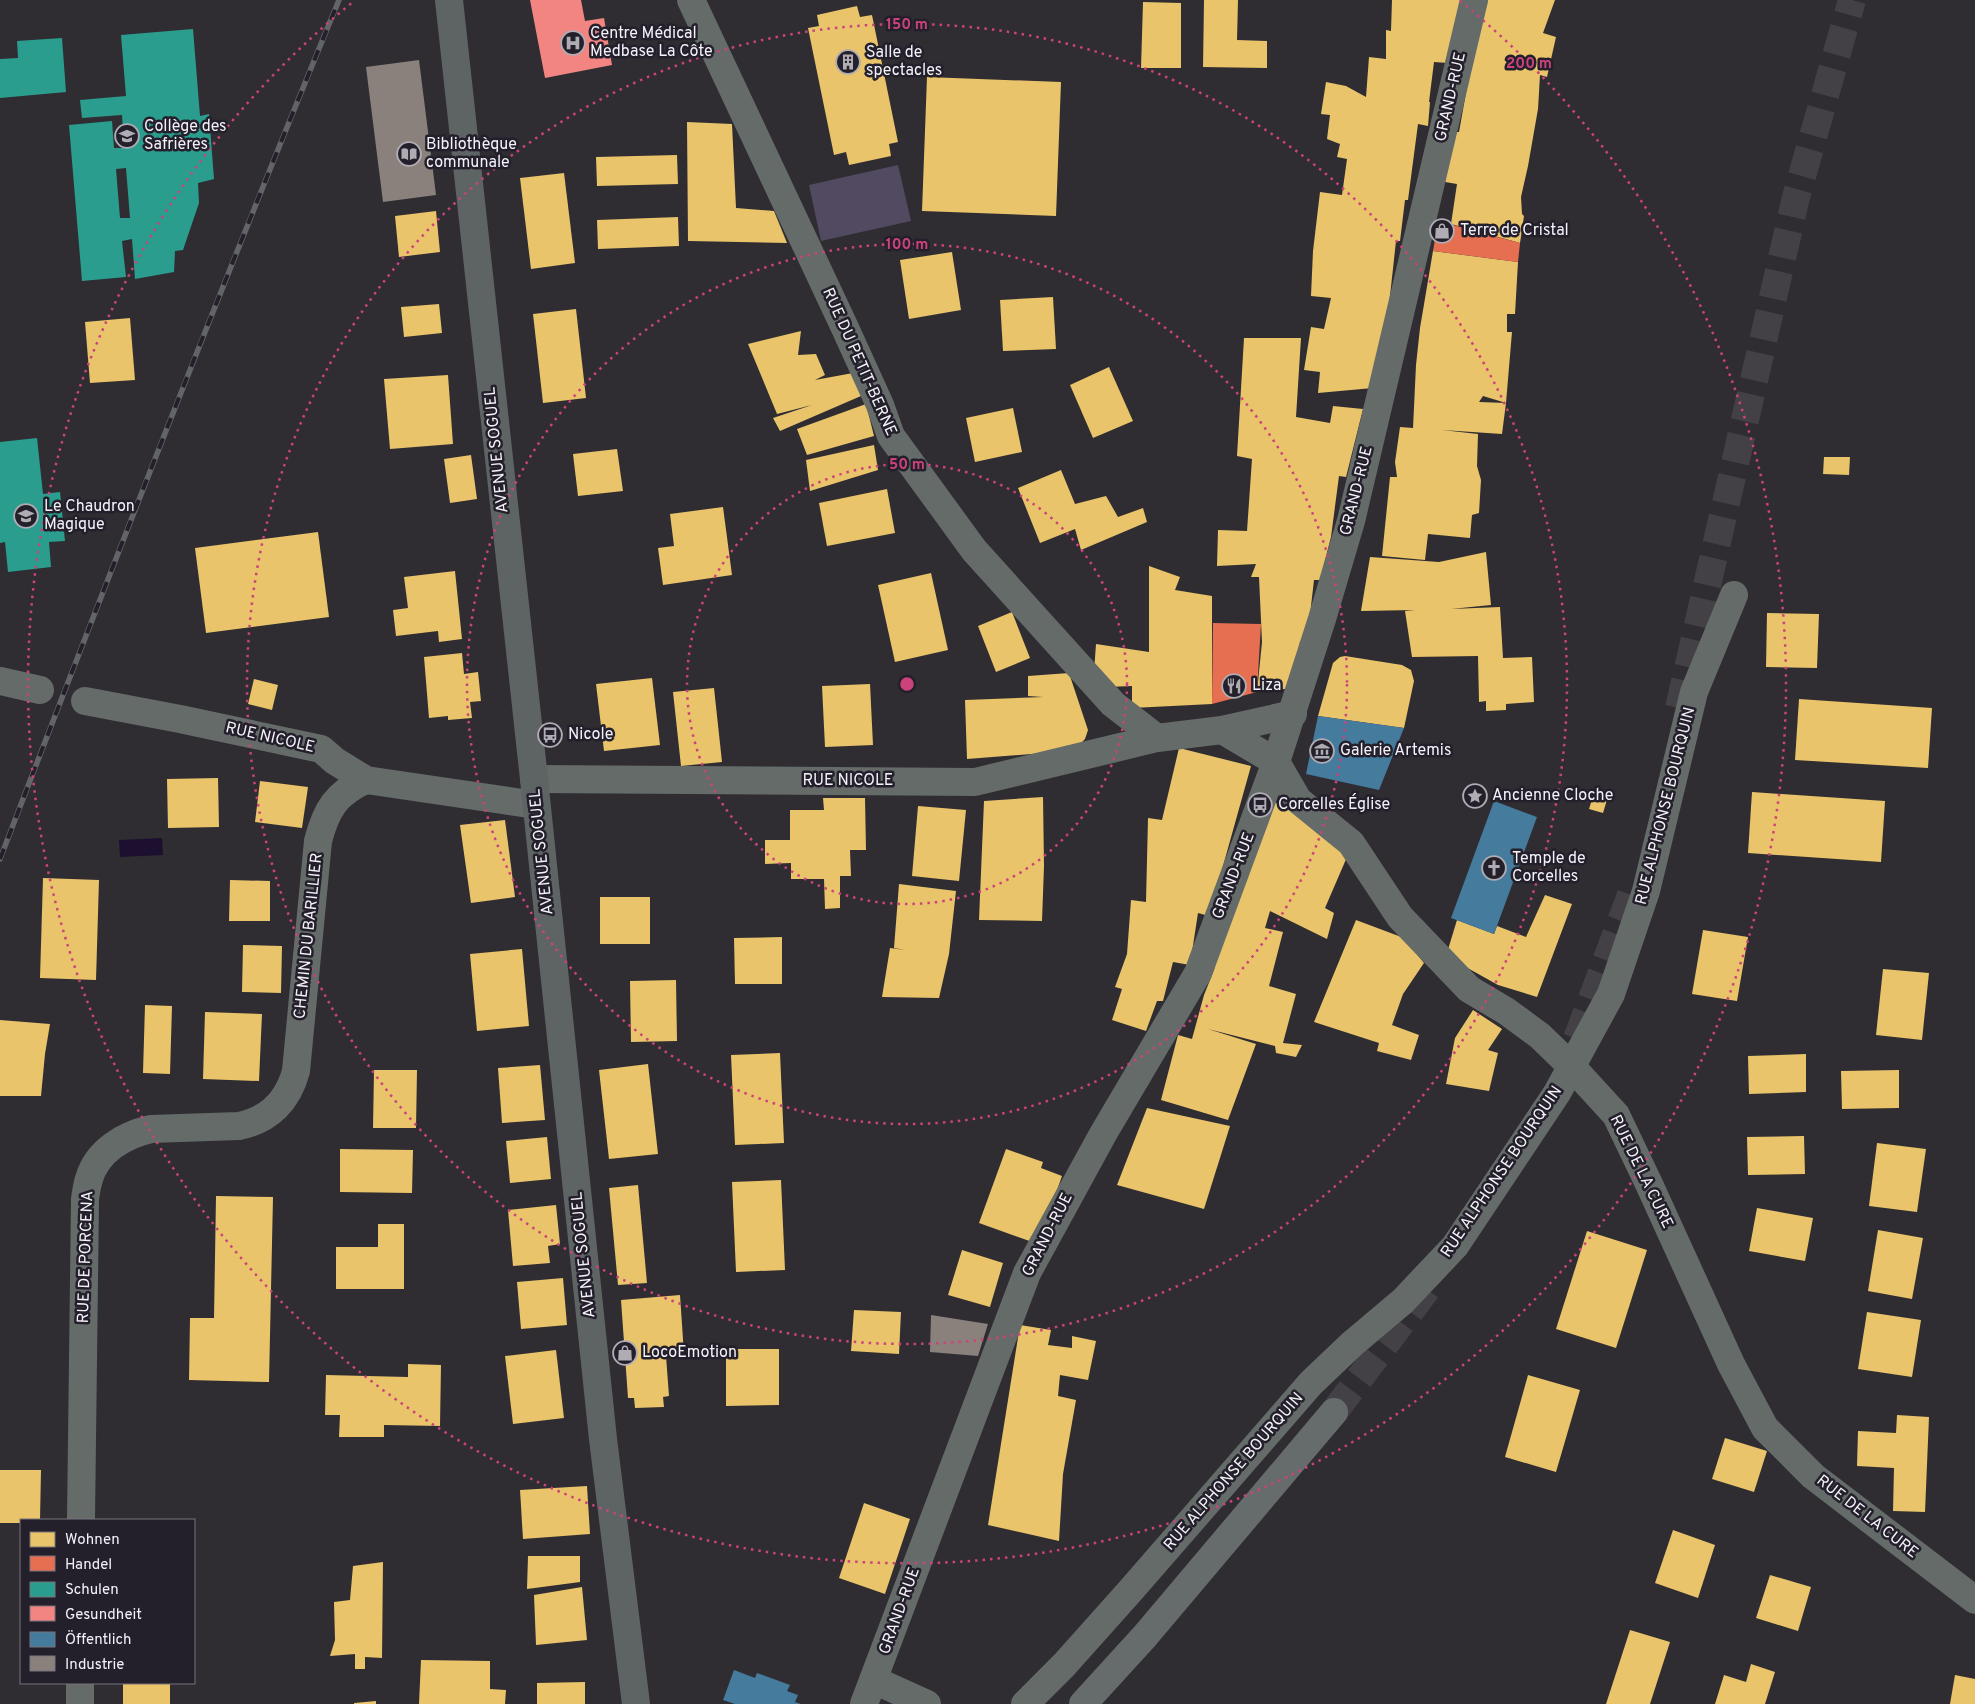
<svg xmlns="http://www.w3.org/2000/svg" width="1975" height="1704" font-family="Overpass,sans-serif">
<rect width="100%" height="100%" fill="#2f2d32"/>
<!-- green -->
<polygon fill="#524a61" points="898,165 911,221 821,241 809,185"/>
<!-- water -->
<polygon fill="#1d0f2f" points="162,838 163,855 120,857 119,840"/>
<!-- homes -->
<g fill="#e9c46a">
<polygon points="1204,0 1238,0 1237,40 1267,41 1267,68 1203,67"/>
<polygon points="1392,0 1462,0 1448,63 1434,62 1429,102 1430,102 1428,126 1418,124 1408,200 1405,200 1400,241 1396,241 1389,305 1373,388 1318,393 1320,372 1304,370 1311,327 1324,329 1331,298 1311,296 1313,251 1320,192 1342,195 1347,159 1337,157 1340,144 1327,139 1330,115 1321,114 1326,82 1346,86 1366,97 1369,57 1386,59 1386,30 1391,31"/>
<polygon points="1488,0 1555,0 1543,33 1556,37 1547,77 1540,75 1538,109 1528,166 1521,197 1522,214 1524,216 1520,243 1451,224 1457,184 1445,182 1454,132 1459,132 1472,59"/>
<polygon points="1143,2 1181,3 1181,68 1141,68"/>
<polygon points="857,6 860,17 872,15 898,142 889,144 891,156 849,165 846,152 834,155 808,28 819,26 817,15"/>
<polygon points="927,77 1061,82 1056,216 922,211"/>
<polygon points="687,122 732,124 736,208 774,211 787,243 688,241"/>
<polygon points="677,155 678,184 597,186 596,157"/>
<polygon points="564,173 575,263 531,269 520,178"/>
<polygon points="436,211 440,252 399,257 395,216"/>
<polygon points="678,217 679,246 598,249 597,220"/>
<polygon points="1433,251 1518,262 1515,314 1507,314 1507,332 1512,332 1506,403 1483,396 1479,402 1506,403 1502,434 1442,430 1478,434 1477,466 1481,480 1479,513 1472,515 1470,538 1428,534 1425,560 1382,556 1390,477 1397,477 1395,462 1400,427 1413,428 1416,365 1420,328"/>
<polygon points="952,252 961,310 909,319 900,260"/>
<polygon points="1053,297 1056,349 1003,351 1000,300"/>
<polygon points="439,304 442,333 404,337 401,307"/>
<polygon points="576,309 586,398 543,403 533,314"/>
<polygon points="130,318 135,380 90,383 85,322"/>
<polygon points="801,331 798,355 816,354 825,375 815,380 853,373 861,396 780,431 773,418 812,405 777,414 748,344"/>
<polygon points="1244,338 1301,338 1296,417 1330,423 1333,406 1363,409 1346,477 1339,476 1331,537 1320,580 1314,580 1307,641 1300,641 1296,686 1294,688 1257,692 1262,642 1259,577 1251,577 1256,564 1217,566 1218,530 1247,531 1252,459 1237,456"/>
<polygon points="1109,367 1133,421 1093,438 1070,385"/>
<polygon points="448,375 453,444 390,449 384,379"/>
<polygon points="866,404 874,436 807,455 797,429"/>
<polygon points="1013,408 1022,452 975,462 966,418"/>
<polygon points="874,445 878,470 810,491 806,460"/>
<polygon points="617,449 623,491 578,496 573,454"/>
<polygon points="471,455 477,499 450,503 444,459"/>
<polygon points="1824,457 1850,457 1849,475 1823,474"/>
<polygon points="1061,470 1075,504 1106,496 1118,517 1143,508 1147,522 1081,550 1075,529 1040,543 1018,488"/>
<polygon points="887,489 895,533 827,546 819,503"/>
<polygon points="723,507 732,575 663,585 658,548 674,546 670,514"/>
<polygon points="318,532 329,617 206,633 195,548"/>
<polygon points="1486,552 1491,605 1451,609 1500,607 1503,658 1532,657 1534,702 1506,704 1506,710 1486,711 1486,701 1479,702 1478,656 1412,657 1405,611 1415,610 1361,611 1370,557 1439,562"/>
<polygon points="1149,566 1180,577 1175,590 1212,596 1212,704 1132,708 1132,686 1107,687 1094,672 1096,644 1149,652"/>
<polygon points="455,571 462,639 439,642 438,631 396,636 393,610 408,608 404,577"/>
<polygon points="931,573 948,650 895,662 878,585"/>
<polygon points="1012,612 1030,658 996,672 978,626"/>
<polygon points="1767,613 1819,614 1817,668 1766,667"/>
<polygon points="462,653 464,674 478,672 481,701 470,702 472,718 448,720 448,716 429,718 424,657"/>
<polygon points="1345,656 1402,665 1411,670 1414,681 1404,728 1318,716 1333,663 1340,657"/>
<polygon points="1069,673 1088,730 1085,739 1076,748 1044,753 967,759 965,700 1043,697 1028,696 1028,676"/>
<polygon points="652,678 660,745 604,751 596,684"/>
<polygon points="254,679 278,685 272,710 248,704"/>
<polygon points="870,684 873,745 825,747 822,686"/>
<polygon points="714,688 722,762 681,766 673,692"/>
<polygon points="1799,699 1932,708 1928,768 1795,760"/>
<polygon points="1179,748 1251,766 1209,916 1198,913 1190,965 1173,962 1163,1001 1157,1001 1146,1031 1112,1020 1122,989 1115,987 1127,954 1131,900 1146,902 1148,818 1162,820"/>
<polygon points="218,778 219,827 168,828 167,779"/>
<polygon points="260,781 308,787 302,828 255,822"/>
<polygon points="1595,790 1609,793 1603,813 1589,809"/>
<polygon points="1752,792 1885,801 1881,862 1748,853"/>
<polygon points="1043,797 1044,866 1042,921 979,920 984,801"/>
<polygon points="823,798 865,798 866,850 850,850 851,876 840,876 840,908 825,909 824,879 791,879 791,863 765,864 765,840 790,840 790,810 824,810"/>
<polygon points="1275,802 1310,822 1347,857 1325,908 1334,913 1327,939 1270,911 1265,928 1283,932 1269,986 1296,994 1283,1043 1302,1045 1296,1057 1276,1053 1275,1046 1208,1029 1256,1044 1228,1120 1161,1100 1178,1035 1192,1039 1204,995 1214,970 1222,930"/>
<polygon points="918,806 966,810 959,881 912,876"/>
<polygon points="505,820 515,897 471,903 460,825"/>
<polygon points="43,878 99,880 96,980 40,978"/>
<polygon points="230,880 270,881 270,921 229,921"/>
<polygon points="899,884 956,891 949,954 939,998 882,997 890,948 905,950 894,948"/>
<polygon points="1545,895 1572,904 1537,997 1498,985 1446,956 1457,920 1494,934 1497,926 1526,937"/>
<rect x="600" y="897" width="50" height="47"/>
<polygon points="1356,920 1404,938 1424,963 1403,994 1392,1025 1419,1035 1411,1060 1377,1051 1379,1043 1314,1022"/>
<polygon points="1703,930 1748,937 1737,1001 1692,994"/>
<polygon points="782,937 782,984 735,984 734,938"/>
<polygon points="243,945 282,946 281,993 242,992"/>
<polygon points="522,949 529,1026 477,1031 470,954"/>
<polygon points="1883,969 1929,973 1922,1040 1876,1035"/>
<polygon points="676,980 677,1041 631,1042 630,981"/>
<polygon points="145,1005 172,1006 170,1074 143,1073"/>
<polygon points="1473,1010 1502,1029 1488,1050 1498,1053 1489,1091 1446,1084 1455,1038"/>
<polygon points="205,1012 262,1014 259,1081 203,1079"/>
<polygon points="0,1020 50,1024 45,1054 41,1096 0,1096"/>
<polygon points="780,1053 784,1143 735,1145 731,1055"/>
<polygon points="1806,1054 1806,1092 1749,1094 1748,1056"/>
<polygon points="648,1064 658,1154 609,1159 599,1070"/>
<polygon points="540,1065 545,1120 502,1123 498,1068"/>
<polygon points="374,1070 417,1070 416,1128 373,1128"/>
<polygon points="1899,1070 1899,1108 1842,1109 1841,1071"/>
<polygon points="1147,1108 1230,1126 1204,1209 1117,1185"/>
<polygon points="1804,1136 1805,1174 1748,1175 1747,1137"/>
<polygon points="547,1137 551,1179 510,1183 506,1141"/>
<polygon points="1877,1143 1926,1149 1917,1212 1869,1206"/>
<polygon points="340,1149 413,1150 412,1193 340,1192"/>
<polygon points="1006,1149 1043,1162 1041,1168 1062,1176 1038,1244 979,1223"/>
<polygon points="781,1180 785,1270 736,1272 732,1182"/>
<polygon points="638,1185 647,1283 618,1285 609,1188"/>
<polygon points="216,1196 273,1197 269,1382 189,1380 190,1318 214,1318"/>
<polygon points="556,1205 560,1244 548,1246 550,1263 513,1266 508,1210"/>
<polygon points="1757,1208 1813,1218 1805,1261 1749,1251"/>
<polygon points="378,1224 404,1224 404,1289 336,1289 336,1247 378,1247"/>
<polygon points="1878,1230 1923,1238 1912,1299 1868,1291"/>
<polygon points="1587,1231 1647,1250 1616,1348 1556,1329"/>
<polygon points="962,1250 1003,1263 990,1307 948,1295"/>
<polygon points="563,1278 567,1325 521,1329 517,1282"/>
<polygon points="680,1295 684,1354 666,1356 669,1396 663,1397 664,1407 635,1408 634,1398 628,1398 621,1300"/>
<polygon points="854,1310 901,1312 899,1354 851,1351"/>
<polygon points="1867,1312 1921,1320 1912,1377 1858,1369"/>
<polygon points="1020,1325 1051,1330 1048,1345 1072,1348 1072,1336 1096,1341 1088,1380 1060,1375 1058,1396 1076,1400 1063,1474 1059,1541 988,1525"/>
<polygon points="726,1349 779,1349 779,1405 726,1406"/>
<polygon points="556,1350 564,1418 513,1424 505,1356"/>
<polygon points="408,1364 441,1365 440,1426 384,1425 384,1437 339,1437 340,1415 325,1415 326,1375 408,1377"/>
<polygon points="1528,1375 1580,1390 1556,1472 1505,1457"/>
<polygon points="1897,1415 1929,1417 1925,1512 1893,1511 1894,1468 1857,1466 1858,1431 1896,1433"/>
<polygon points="1725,1438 1767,1451 1754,1492 1712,1479"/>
<polygon points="0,1470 41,1470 40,1520 21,1520 21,1523 0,1523"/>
<polygon points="587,1486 590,1534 523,1539 520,1490"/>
<polygon points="864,1503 910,1519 885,1594 839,1578"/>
<polygon points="1673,1530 1715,1545 1698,1598 1655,1583"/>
<polygon points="528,1556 580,1556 580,1582 527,1589"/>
<polygon points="383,1562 382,1658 365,1657 365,1669 355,1669 355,1654 330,1656 335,1640 334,1602 350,1600 353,1566"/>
<polygon points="1770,1575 1811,1587 1798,1631 1756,1618"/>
<polygon points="582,1587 587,1640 536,1645 534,1595"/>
<polygon points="1630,1630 1670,1642 1650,1704 1606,1704"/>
<polygon points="421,1660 490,1661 490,1689 506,1690 505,1704 419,1704"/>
<polygon points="1751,1664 1775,1672 1765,1704 1715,1704 1724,1675 1746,1682"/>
<polygon points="1955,1675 1975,1679 1975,1704 1950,1704"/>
<polygon points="585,1682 585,1704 537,1704 537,1683"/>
<rect x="123" y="1683" width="47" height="21"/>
<polygon points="376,1701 376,1704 354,1704 354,1703"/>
</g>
<!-- shops -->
<g fill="#e76f51">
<polygon points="1438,221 1520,243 1518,262 1433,251"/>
<polygon points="1213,623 1261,624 1257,692 1212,704"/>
</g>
<!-- schools -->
<g fill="#2a9d8f" fill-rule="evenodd">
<path d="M193 29 200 116 209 114 214 179 198 183 199 203 183 250 175 251 174 272 135 279 132 239 122 241 126 277 82 281 69 125 112 121 114 148H124L122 115 82 118 80 100 126 96 121 35ZM126 168 130 218H120L116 169Z"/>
<polygon points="62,38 66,92 0,98 0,59 18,58 17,41"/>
<polygon points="37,438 43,494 60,492 65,541 49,542 51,567 8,572 5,542 0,543 0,442"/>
</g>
<!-- health -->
<polygon fill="#f28482" points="530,0 581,0 585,21 604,18 612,65 545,78"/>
<!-- public -->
<g fill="#457b9d">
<polygon points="1318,716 1404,728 1379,790 1306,774"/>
<polygon points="1494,801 1537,817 1494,934 1451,918"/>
<polygon points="734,1670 755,1678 757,1673 790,1685 787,1691 798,1695 795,1702 801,1704 735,1704 723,1700"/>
</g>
<!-- industry -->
<g fill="#8a817c">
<polygon points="419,60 436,195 383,202 366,67"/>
<polygon points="931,1315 988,1324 978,1356 930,1352"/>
</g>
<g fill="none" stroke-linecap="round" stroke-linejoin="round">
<!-- primary-tunnel -->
<g stroke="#434146" stroke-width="28" stroke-dasharray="28 14" stroke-linecap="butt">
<polyline points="1679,708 1796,197 1852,0"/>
<polyline points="1577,1039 1634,887"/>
<polyline points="1334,1412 1430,1285"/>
</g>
<!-- street -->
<g stroke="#646b69" stroke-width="28">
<polyline points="691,0 845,328 880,405 891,436 974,550 1113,704 1157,738 1222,730 1293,714"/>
<polyline points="0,681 40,690"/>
<polyline points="85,701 180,719 321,749 335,761 366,780 536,805"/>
<polyline points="1222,730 1276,762 1298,800 1351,843 1400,917 1469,989 1506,1011 1540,1036 1572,1067 1616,1115 1649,1184 1731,1364 1765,1428 1813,1476 1975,1600"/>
<polyline points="534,779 975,782 1157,738"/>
<path d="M81 1520 85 1199C86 1192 87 1185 89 1179 97 1151 124 1135 151 1129L239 1126C269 1120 288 1101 296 1071L318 841C326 810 336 793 366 780"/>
<polyline points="874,1680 927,1704"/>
<polyline points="80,1683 80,1704"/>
<polyline points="864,1704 1027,1273 1103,1134 1198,973 1276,762 1322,619 1351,521 1474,0"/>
<polyline points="1025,1704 1064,1665 1131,1590 1311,1383 1352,1344 1403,1301 1455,1246 1557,1093 1611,994 1646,891 1694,692 1734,595"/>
</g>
<!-- secondary -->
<polyline stroke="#5e6464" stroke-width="28" points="449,0 534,779 603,1439 636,1704"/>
<!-- primary -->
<polyline stroke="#656c6b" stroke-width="28" points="1083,1704 1145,1636 1334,1412"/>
<!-- rail casing -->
<g stroke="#636467" stroke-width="5.5">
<path id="rail" d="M0 859C110 572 222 284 339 0"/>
</g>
<!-- rail -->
<use href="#rail" stroke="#24202b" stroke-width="4" stroke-dasharray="11" stroke-linecap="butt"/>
</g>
<!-- distance rings -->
<g fill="none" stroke="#cc437b" stroke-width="2.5" stroke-dasharray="2.5 5">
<circle cx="907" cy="684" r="220"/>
<circle cx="907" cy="684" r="440"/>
<circle cx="907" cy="684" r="660"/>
<path d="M1460 1A879 879 0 1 1 354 1"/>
</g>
<!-- icons -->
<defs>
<g id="hospital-ring" transform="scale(1.25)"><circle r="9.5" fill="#24202b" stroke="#afacb3" stroke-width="1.5"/><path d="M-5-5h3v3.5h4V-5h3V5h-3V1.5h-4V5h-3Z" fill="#afacb3"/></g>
<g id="building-ring" transform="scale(1.25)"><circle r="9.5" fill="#24202b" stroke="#afacb3" stroke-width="1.5"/><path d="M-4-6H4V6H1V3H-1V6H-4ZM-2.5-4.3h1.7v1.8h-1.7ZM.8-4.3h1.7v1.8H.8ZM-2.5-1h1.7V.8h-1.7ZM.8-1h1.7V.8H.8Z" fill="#afacb3"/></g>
<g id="school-ring" transform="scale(1.25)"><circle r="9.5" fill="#24202b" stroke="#afacb3" stroke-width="1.5"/><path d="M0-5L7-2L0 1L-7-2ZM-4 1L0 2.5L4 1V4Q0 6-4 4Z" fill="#afacb3"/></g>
<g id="library-ring" transform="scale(1.25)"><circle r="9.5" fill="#24202b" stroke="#afacb3" stroke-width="1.5"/><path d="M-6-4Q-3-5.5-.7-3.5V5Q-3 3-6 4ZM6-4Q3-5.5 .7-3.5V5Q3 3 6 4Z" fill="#afacb3"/></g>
<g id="shop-ring" transform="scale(1.25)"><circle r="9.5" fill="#24202b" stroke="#afacb3" stroke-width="1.5"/><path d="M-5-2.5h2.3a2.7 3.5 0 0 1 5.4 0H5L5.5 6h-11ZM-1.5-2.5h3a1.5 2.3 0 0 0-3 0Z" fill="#afacb3"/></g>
<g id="restaurant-ring" transform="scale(1.25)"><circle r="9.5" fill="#24202b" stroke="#afacb3" stroke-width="1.5"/><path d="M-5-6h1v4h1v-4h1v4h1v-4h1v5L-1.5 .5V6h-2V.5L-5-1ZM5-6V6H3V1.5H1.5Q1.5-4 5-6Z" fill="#afacb3"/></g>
<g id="bus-ring" transform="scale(1.25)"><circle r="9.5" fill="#24202b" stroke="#afacb3" stroke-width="1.5"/><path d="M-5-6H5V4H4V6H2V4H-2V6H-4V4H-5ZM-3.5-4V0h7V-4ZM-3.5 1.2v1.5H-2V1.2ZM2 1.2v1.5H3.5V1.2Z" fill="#afacb3"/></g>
<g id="museum-ring" transform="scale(1.25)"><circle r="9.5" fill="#24202b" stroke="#afacb3" stroke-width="1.5"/><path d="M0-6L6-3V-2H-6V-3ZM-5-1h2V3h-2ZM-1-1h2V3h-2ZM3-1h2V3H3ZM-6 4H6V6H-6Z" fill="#afacb3"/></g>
<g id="sight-ring" transform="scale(1.25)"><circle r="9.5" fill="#24202b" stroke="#afacb3" stroke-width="1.5"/><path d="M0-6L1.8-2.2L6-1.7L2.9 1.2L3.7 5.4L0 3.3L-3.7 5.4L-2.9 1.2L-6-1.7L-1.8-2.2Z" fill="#afacb3"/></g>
<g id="church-ring" transform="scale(1.25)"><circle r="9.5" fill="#24202b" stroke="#afacb3" stroke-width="1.5"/><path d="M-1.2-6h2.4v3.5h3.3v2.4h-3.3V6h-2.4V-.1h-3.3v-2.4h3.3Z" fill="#afacb3"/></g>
</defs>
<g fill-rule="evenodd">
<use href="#hospital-ring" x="573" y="43"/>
<use href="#building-ring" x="848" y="62"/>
<use href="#school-ring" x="127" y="136"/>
<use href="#library-ring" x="409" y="154"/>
<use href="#shop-ring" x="1442" y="231"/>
<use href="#school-ring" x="26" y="516"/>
<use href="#restaurant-ring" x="1234" y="686"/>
<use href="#bus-ring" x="550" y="735"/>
<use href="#museum-ring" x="1322" y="751"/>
<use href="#sight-ring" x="1475" y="796"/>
<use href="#bus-ring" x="1260" y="805"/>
<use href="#church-ring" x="1494" y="868"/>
<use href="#shop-ring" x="625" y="1353"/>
</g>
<g text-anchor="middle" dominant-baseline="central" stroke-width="5" stroke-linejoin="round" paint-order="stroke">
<!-- poi labels -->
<g font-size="16" fill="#f4f1f9" stroke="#24202b" text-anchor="start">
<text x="590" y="34">Centre Médical<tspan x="590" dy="18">Medbase La Côte</tspan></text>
<text x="866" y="53">Salle de<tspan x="866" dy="18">spectacles</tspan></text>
<text x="144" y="127">Collège des<tspan x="144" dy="18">Safrières</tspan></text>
<text x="426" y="145">Bibliothèque<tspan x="426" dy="18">communale</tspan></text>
<text x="1460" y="231">Terre de Cristal</text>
<text x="44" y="507">Le Chaudron<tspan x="44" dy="18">Magique</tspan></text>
<text x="1252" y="686">Liza</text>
<text x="568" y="735">Nicole</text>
<text x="1340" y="751">Galerie Artemis</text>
<text x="1492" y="796">Ancienne Cloche</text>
<text x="1278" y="805">Corcelles Église</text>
<text x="1512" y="859">Temple de<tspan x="1512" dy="18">Corcelles</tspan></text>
<text x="642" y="1353">LocoEmotion</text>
</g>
<!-- street labels -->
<g font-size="16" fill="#f4f1f9" stroke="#24202b">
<text transform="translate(1451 97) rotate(-77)">GRAND-RUE</text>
<text transform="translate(859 362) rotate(66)">RUE DU PETIT-BERNE</text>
<text transform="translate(497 450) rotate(-96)">AVENUE SOGUEL</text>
<text transform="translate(1357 491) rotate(-76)">GRAND-RUE</text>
<text transform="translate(270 738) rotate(13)">RUE NICOLE</text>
<text x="848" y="781">RUE NICOLE</text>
<text transform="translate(1666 806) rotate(-76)">RUE ALPHONSE BOURQUIN</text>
<text transform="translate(542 852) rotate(-96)">AVENUE SOGUEL</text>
<text transform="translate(1234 876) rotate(-69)">GRAND-RUE</text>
<text transform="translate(309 936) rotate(-84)">CHEMIN DU BARILLIER</text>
<text transform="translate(1502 1172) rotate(-56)">RUE ALPHONSE BOURQUIN</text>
<text transform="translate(1641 1172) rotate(64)">RUE DE LA CURE</text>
<text transform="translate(1048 1235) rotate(-63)">GRAND-RUE</text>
<text transform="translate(584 1255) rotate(-96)">AVENUE SOGUEL</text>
<text transform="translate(86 1257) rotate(-88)">RUE DE PORCENA</text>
<text transform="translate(1234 1472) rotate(-49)">RUE ALPHONSE BOURQUIN</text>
<text transform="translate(1867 1517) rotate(38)">RUE DE LA CURE</text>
<text transform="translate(900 1611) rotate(-70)">GRAND-RUE</text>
</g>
</g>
<circle cx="907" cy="684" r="8" fill="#cc437b" stroke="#24202b" stroke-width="2.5"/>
<g font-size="15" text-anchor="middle" font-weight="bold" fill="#cc437b" stroke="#24202b" stroke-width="5" stroke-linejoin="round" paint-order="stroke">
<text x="907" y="29">150 m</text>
<text x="1529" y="68">200 m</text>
<text x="907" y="249">100 m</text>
<text x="907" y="469">50 m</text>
</g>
<!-- legend -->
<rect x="20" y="1519" width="175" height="165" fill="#24202b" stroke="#77747d"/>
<rect x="30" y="1532" width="25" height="15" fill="#e9c46a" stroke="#77747d"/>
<text x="65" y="1544" font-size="15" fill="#f4f1f9">Wohnen</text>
<rect x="30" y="1556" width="25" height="15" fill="#e76f51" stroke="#77747d"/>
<text x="65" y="1569" font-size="15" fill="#f4f1f9">Handel</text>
<rect x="30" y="1582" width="25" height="15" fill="#2a9d8f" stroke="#77747d"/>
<text x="65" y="1594" font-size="15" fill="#f4f1f9">Schulen</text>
<rect x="30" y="1606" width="25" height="15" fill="#f28482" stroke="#77747d"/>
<text x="65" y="1619" font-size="15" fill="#f4f1f9">Gesundheit</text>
<rect x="30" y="1632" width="25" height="15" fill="#457b9d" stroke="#77747d"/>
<text x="65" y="1644" font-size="15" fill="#f4f1f9">Öffentlich</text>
<rect x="30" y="1656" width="25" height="15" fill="#8a817c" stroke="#77747d"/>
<text x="65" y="1669" font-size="15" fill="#f4f1f9">Industrie</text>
</svg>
